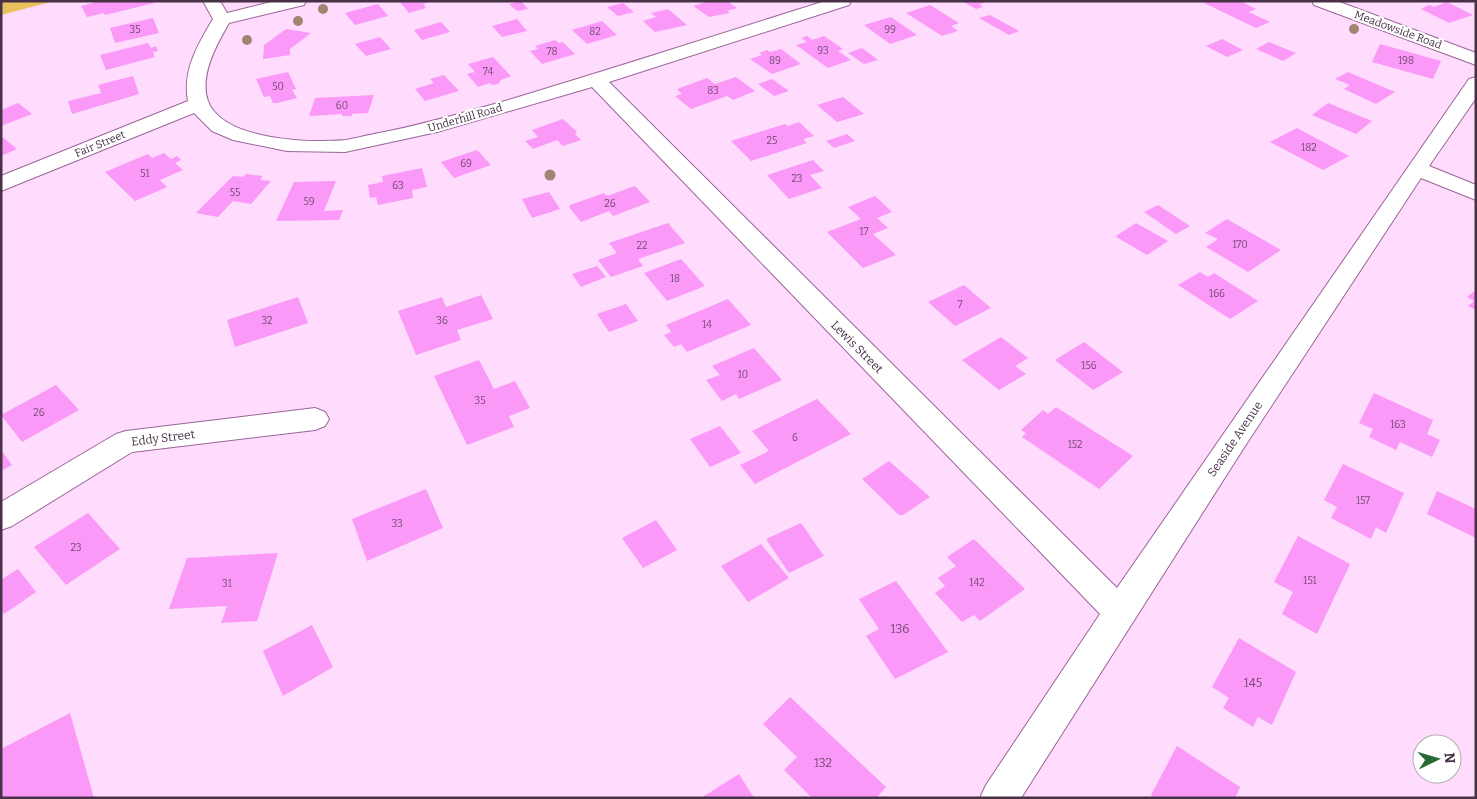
<svg xmlns="http://www.w3.org/2000/svg" width="1477" height="799" font-family="Bitter,serif">
<rect width="100%" height="100%" fill="#ffdbfd"/>
<!-- green -->
<polygon fill="#e9c25d" points="1,1 54,1 1,15"/>
<!-- building -->
<g fill="#fa99f8">
<polygon points="100,1 153,1 154,3 105,15 104,13 87,17 81,6"/>
<polygon points="399,1 430,1 430,2 423,4 426,8 409,13"/>
<polygon points="521,1 528,9 517,11 509,4"/>
<polygon points="709,1 727,1 737,8 727,11 730,13 709,17 693,6"/>
<polygon points="962,1 987,1 987,2 979,4 983,7 976,9"/>
<polygon points="1200,1 1240,1 1256,9 1249,12 1270,22 1256,28"/>
<polygon points="1447,2 1473,15 1449,23 1421,9 1429,5 1434,7"/>
<polygon points="623,3 634,12 618,16 607,7"/>
<polygon points="378,4 388,16 355,25 345,13"/>
<polygon points="930,5 959,23 951,26 958,31 942,36 906,13"/>
<polygon points="668,9 687,25 655,32 643,21 656,17 651,13"/>
<polygon points="990,15 1019,31 1009,35 979,18"/>
<polygon points="891,17 917,35 890,44 864,25"/>
<polygon points="153,18 159,33 115,43 110,28"/>
<polygon points="517,19 527,31 502,37 492,26"/>
<polygon points="602,21 617,35 587,44 572,30"/>
<polygon points="441,22 450,32 422,40 414,30"/>
<polygon points="286,29 311,33 290,49 290,55 263,59 264,45"/>
<polygon points="807,36 812,40 824,36 843,49 838,51 851,60 828,68 796,45 807,42 801,38"/>
<polygon points="380,37 391,49 366,56 355,44"/>
<polygon points="1222,39 1243,50 1227,57 1206,46"/>
<polygon points="555,40 559,43 563,42 575,54 542,64 530,51 538,49 535,46"/>
<polygon points="1269,42 1296,53 1283,61 1256,49"/>
<polygon points="148,43 151,48 156,46 158,51 153,52 155,57 106,70 100,55"/>
<polygon points="1380,44 1441,61 1433,79 1372,62"/>
<polygon points="862,48 878,60 864,64 848,53"/>
<polygon points="781,49 801,64 772,74 750,59 762,55 759,53 767,50 770,52"/>
<polygon points="493,57 511,76 501,80 498,84 492,85 490,83 478,87 467,74 475,72 468,64"/>
<polygon points="288,72 296,89 292,90 297,98 277,103 273,103 270,96 264,97 256,79"/>
<polygon points="1348,72 1395,92 1376,104 1344,89 1350,85 1335,79"/>
<polygon points="444,75 459,91 425,101 415,89 434,83 430,79"/>
<polygon points="133,76 139,94 72,114 68,101 101,93 98,85"/>
<polygon points="736,77 755,91 733,100 727,96 691,109 675,96 682,94 677,89 707,78 715,84"/>
<polygon points="772,79 789,91 774,96 758,84"/>
<polygon points="374,95 368,113 352,114 352,116 342,116 342,114 309,116 315,98"/>
<polygon points="843,97 864,114 837,122 817,105"/>
<polygon points="18,103 32,114 1,126 1,110"/>
<polygon points="1328,103 1372,121 1356,134 1312,115"/>
<polygon points="563,119 577,132 575,134 581,140 563,146 557,140 533,149 525,141 538,137 532,130"/>
<polygon points="799,122 814,136 803,139 807,143 751,161 731,141 785,124 788,126"/>
<polygon points="1297,128 1349,156 1323,170 1270,142"/>
<polygon points="847,134 855,141 834,148 826,141"/>
<polygon points="1,136 17,149 1,156"/>
<polygon points="477,150 491,165 454,178 441,162"/>
<polygon points="164,153 171,159 177,156 181,160 175,163 183,170 160,180 167,187 135,201 105,172 148,154 152,158"/>
<polygon points="813,160 824,171 810,175 822,188 789,199 767,175"/>
<polygon points="422,168 427,187 412,190 413,198 378,205 376,197 370,198 368,185 383,182 382,176"/>
<polygon points="246,174 263,176 260,180 271,181 251,204 233,201 218,217 196,213 233,176 243,177"/>
<polygon points="336,181 324,211 343,210 339,220 276,221 294,182"/>
<polygon points="635,186 650,202 613,216 609,211 581,222 569,207 570,205 604,193 607,196"/>
<polygon points="549,192 560,209 532,218 522,199"/>
<polygon points="875,196 892,212 877,218 888,228 873,234 896,255 863,268 827,232 861,219 848,207"/>
<polygon points="1158,205 1190,226 1176,234 1144,212"/>
<polygon points="1227,219 1281,250 1248,272 1206,247 1218,239 1205,233"/>
<polygon points="668,223 685,243 638,259 643,266 611,277 598,260 617,253 609,243"/>
<polygon points="1136,223 1168,241 1147,255 1118,238 1116,236"/>
<polygon points="681,259 705,286 667,301 644,273"/>
<polygon points="597,266 606,277 581,287 572,274"/>
<polygon points="1200,272 1208,277 1214,273 1258,301 1230,319 1178,285"/>
<polygon points="964,285 991,308 955,326 928,302"/>
<polygon points="1476,290 1476,310 1468,306 1474,301 1467,297"/>
<polygon points="481,295 493,319 457,330 461,340 416,355 398,311 442,297 446,307"/>
<polygon points="298,297 308,323 235,347 227,320"/>
<polygon points="728,299 751,325 687,352 681,344 674,347 664,335 671,332 666,325"/>
<polygon points="626,304 638,321 609,332 597,314"/>
<polygon points="1001,337 1028,358 1015,366 1026,374 999,390 962,360"/>
<polygon points="1084,342 1123,372 1093,390 1055,360"/>
<polygon points="754,348 782,380 739,399 736,394 722,401 706,380 720,375 712,366"/>
<polygon points="479,360 494,389 515,381 530,408 509,416 514,427 467,445 434,376"/>
<polygon points="56,385 79,410 22,442 1,415"/>
<polygon points="1374,393 1433,420 1427,434 1440,440 1432,457 1400,442 1396,450 1369,437 1373,429 1359,423"/>
<polygon points="817,399 851,434 755,484 740,465 769,451 752,431"/>
<polygon points="1056,407 1133,456 1099,489 1022,437 1026,433 1021,430 1043,410 1048,414"/>
<polygon points="720,426 741,453 710,467 690,439"/>
<polygon points="1,450 12,465 1,471"/>
<polygon points="889,461 930,497 903,515 899,515 862,479"/>
<polygon points="1343,464 1404,493 1386,533 1376,527 1371,539 1331,518 1337,507 1324,500"/>
<polygon points="426,489 443,528 367,561 352,519"/>
<polygon points="1437,491 1476,509 1476,538 1427,514"/>
<polygon points="88,513 120,549 66,585 34,547"/>
<polygon points="656,520 677,550 643,568 622,538"/>
<polygon points="801,523 824,556 789,573 766,539"/>
<polygon points="1298,536 1350,564 1317,634 1282,614 1293,592 1274,582"/>
<polygon points="974,539 1025,589 980,621 974,615 962,622 935,593 945,586 938,578 956,566 947,557"/>
<polygon points="761,544 789,578 748,602 721,566"/>
<polygon points="278,553 257,621 221,623 227,606 169,609 187,558"/>
<polygon points="18,569 36,592 4,614 1,610 1,580"/>
<polygon points="896,581 948,652 895,679 866,636 879,629 859,599"/>
<polygon points="312,625 333,667 283,696 263,651"/>
<polygon points="1239,638 1296,672 1272,725 1258,717 1253,727 1223,708 1229,698 1212,687"/>
<polygon points="790,697 886,787 876,798 812,798 784,770 797,757 763,724"/>
<polygon points="70,713 94,798 1,798 1,749"/>
<polygon points="1177,746 1240,787 1235,798 1155,798 1151,795"/>
<polygon points="739,774 754,798 701,798"/>
</g>
<g fill="none" stroke-linecap="round" stroke-linejoin="round">
<!-- minor casing -->
<g stroke="#9b6599" stroke-width="2">
<g id="minor">
<path d="M203 1H220L227 13 275 1H306L304 5 229 23C217 44 199 75 208 101 223 141 311 143 346 140 357 138 368 135 379 133 425 124 470 111 515 98 618 67 721 34 825 1H851L849 5 609 82 1117 588 1469 79 1476 77V98L1429 166 1476 185V200L1421 178 1245 446 1021 798H980L986 785 1100 614 592 87 437 132 345 152 287 151 233 140 212 131 194 113 1 191V176L188 101C182 71 198 44 213 19Z"/>
<polygon points="315,408 325,412 329,419 325,426 315,430 132,452 12,526 1,530 1,502 116,434 126,431"/>
</g>
</g>
<!-- major casing -->
<g stroke="#9b6599" stroke-width="2">
<polygon id="major" points="1312,1 1337,1 1476,53 1476,65 1314,5"/>
</g>
<!-- minor -->
<use href="#minor" fill="#fff" fill-rule="evenodd"/>
<!-- major -->
<use href="#major" fill="#fff" fill-rule="evenodd"/>
</g>
<!-- trees -->
<g fill="#a18572">
<circle cx="323" cy="9" r="5"/>
<circle cx="298" cy="21" r="5"/>
<circle cx="1354" cy="29" r="5"/>
<circle cx="247" cy="40" r="5"/>
<circle cx="550" cy="175" r="5.5"/>
</g>
<g text-anchor="middle" dominant-baseline="central" stroke-width="4.5" stroke-linejoin="round" paint-order="stroke">
<!-- number labels -->
<g font-size="10" fill="#744b73">
<text x="135" y="30">35</text>
<text x="890" y="30">99</text>
<text x="595" y="32">82</text>
<text x="823" y="51">93</text>
<text x="552" y="52">78</text>
<text x="775" y="61">89</text>
<text x="1406" y="61">198</text>
<text x="488" y="72">74</text>
<text x="278" y="87">50</text>
<text x="713" y="91">83</text>
<text x="342" y="106">60</text>
<text x="772" y="141">25</text>
<text x="1309" y="148">182</text>
<text x="466" y="164">69</text>
<text x="145" y="174">51</text>
<text x="797" y="179">23</text>
<text x="398" y="186">63</text>
<text x="235" y="193">55</text>
<text x="309" y="202">59</text>
<text x="610" y="204">26</text>
<text x="864" y="232">17</text>
<text x="1240" y="245">170</text>
<text x="642" y="246">22</text>
<text x="675" y="279">18</text>
<text x="1217" y="294">166</text>
<text x="960" y="305">7</text>
<text x="267" y="321">32</text>
<text x="442" y="321">36</text>
<text x="707" y="325">14</text>
<text x="1089" y="366">156</text>
<text x="743" y="375">10</text>
<text x="480" y="401">35</text>
<text x="39" y="413">26</text>
<text x="1398" y="425">163</text>
<text x="795" y="438">6</text>
<text x="1075" y="445">152</text>
<text x="1363" y="501">157</text>
<text x="397" y="524">33</text>
<text x="76" y="548">23</text>
<text x="1310" y="581">151</text>
<text x="977" y="583">142</text>
<text x="227" y="584">31</text>
</g>
<!-- far-street labels -->
<g font-size="11" fill="#483147" stroke="#fff">
<text transform="translate(1398 30) rotate(20)">Meadowside Road</text>
<text transform="translate(465 118) rotate(-16)">Underhill Road</text>
<text transform="translate(100 144) rotate(-22)">Fair Street</text>
</g>
<!-- street labels -->
<g font-size="12" fill="#483147" stroke="#fff">
<text transform="translate(857 347) rotate(45)">Lewis Street</text>
<text transform="translate(163 438) rotate(-7)">Eddy Street</text>
<text transform="translate(1235 439) rotate(-56)">Seaside Avenue</text>
</g>
<!-- near-number labels -->
<g font-size="12" fill="#744b73">
<text x="900" y="629">136</text>
<text x="1253" y="683">145</text>
<text x="823" y="763">132</text>
</g>
</g>
<!-- border -->
<rect width="1477" height="799" fill="none" stroke="#483147" stroke-width="5"/>
<!-- north arrow -->
<g transform="translate(1437 759) rotate(85)"><circle r="24" fill="#ffffff" stroke="#b6adb5"/>
<path d="M0-4L9 19L0 12L-9 19Z" fill="#266a35"/>
<text y="-8" font-size="14" font-weight="bold" text-anchor="middle" fill="#483147">N</text>
</g>
</svg>
